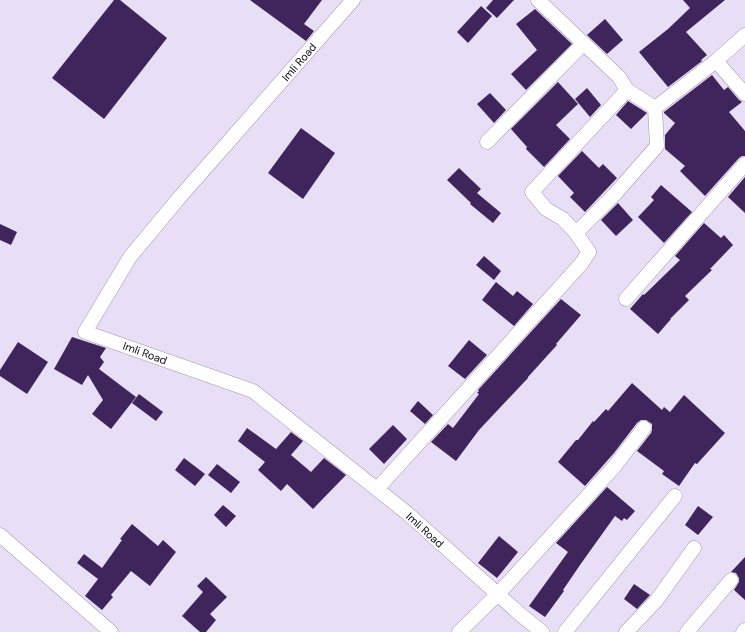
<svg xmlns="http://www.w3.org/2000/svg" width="745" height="632" font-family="'DM Sans',sans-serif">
<rect width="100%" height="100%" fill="#e8dff7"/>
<!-- building -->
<g fill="#40255d">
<polygon points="114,0 120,0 167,38 104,119 52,78"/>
<polygon points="250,0 322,0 304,24 314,31 306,41"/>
<polygon points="493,0 514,0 497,18 486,8"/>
<polygon points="683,0 725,0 686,32 707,55 701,60 702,61 668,87 639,52 668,29 690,8"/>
<polygon points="481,6 492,16 468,43 457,32"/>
<polygon points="535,9 572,44 526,90 511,74 537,50 516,24"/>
<polygon points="605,19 623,40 607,54 587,35"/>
<polygon points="712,75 724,90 728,87 739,100 742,102 729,112 745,131 745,156 742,156 739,158 705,196 680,171 685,166 665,149 665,135 675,123 664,113 664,112"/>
<polygon points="558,82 578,104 556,125 570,139 544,167 526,149 527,147 511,129"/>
<polygon points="587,88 601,105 590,117 575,99"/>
<polygon points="490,93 506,110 494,123 477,104"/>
<polygon points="628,101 647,113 631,129 616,115"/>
<polygon points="301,128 335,153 303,199 268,173"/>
<polygon points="582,151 599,168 603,164 617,178 585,212 570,197 574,193 558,176"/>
<polygon points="459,168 481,189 477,193 501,213 493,223 470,204 471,203 447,180"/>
<polygon points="745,177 745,213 728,197"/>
<polygon points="661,185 692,212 664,243 638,217 654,200 651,197"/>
<polygon points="618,203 633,220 616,236 601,220"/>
<polygon points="704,223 721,238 724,235 733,245 710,269 712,270 685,296 689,300 670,319 671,319 658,334 630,309 643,294 644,295 680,260 675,256"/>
<polygon points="0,224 17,232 11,245 0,240"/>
<polygon points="484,256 501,271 494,280 476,265"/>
<polygon points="496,282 513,296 517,291 533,304 514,326 482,300"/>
<polygon points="561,299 581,315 556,344 557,345 528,377 528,378 479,430 456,461 431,442 448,424 453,428 479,394 477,393 479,391 478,390"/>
<polygon points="72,337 106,348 100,357 104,362 99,369 136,397 111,429 92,414 103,400 88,375 82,385 54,369"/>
<polygon points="469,340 487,355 465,379 448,366"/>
<polygon points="18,342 48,362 27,394 0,376 0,370"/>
<polygon points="632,383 662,410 664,407 670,412 684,395 725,433 697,464 695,463 679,486 662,474 664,471 637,451 651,433 652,430 652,424 646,420 641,420 637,423 614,453 585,486 558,462 576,440 578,440 593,421 594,422 606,409 608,411"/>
<polygon points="139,394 163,412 156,421 132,403"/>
<polygon points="418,401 433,415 425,424 410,411"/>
<polygon points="393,425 407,439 384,464 369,449"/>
<polygon points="247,428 276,449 291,432 303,441 291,455 311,472 324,458 346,475 313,509 287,484 281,491 258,470 265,462 238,441"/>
<polygon points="184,458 205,474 195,486 175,470"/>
<polygon points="217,464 240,482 231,493 208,475"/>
<polygon points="607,487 635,511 627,520 624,518 622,521 615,516 580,565 563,590 564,591 545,617 529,606 568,552 556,543"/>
<polygon points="223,505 236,516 226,527 214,515"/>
<polygon points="698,506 713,517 698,535 685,525"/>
<polygon points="132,524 158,546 163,540 176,552 150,586 131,571 111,595 113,597 102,610 85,596 98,579 77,563 84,554 102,568 122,540 120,539"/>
<polygon points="499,536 518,552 497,578 478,563"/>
<polygon points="745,557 745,600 734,590 739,582 739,578 736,573 731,572"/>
<polygon points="206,577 227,597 210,614 216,620 206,632 200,632 182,616 203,592 197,586"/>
<polygon points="634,584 650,595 637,609 624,599"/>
</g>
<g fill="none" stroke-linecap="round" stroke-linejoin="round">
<!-- minor casing -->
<g stroke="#a198af" stroke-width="15">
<g id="minor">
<polyline points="353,0 179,198 130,257 85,332 253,391 407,513 521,615 542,632"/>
<polyline points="538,0 619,77 627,90 655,108"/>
<polyline points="716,61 745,94"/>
<polyline points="655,108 716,61 745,35"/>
<polyline points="487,142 583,44"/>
<polyline points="576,233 615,194 657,146 655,108"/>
<polyline points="626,299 745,164"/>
<polyline points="377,489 581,264 589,252 576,233 563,219 546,209 532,192 627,90"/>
<polyline points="0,535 111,632"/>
<polyline points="459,632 498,594 614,467 644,428"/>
<polyline points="565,632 675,496"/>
<polyline points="626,632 656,601 694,548"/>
<polyline points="687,632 731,580"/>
<polyline points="743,632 745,630"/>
</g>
</g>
<!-- minor -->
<use href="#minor" stroke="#fff" stroke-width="14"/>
</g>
<g text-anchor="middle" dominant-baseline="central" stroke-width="4" stroke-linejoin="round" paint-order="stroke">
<!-- street labels -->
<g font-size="11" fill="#0d0a12" stroke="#fff">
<text transform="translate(299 62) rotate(-49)">Imli Road</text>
<text transform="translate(145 353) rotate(20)">Imli Road</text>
<text transform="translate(425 530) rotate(42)">Imli Road</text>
</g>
</g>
</svg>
